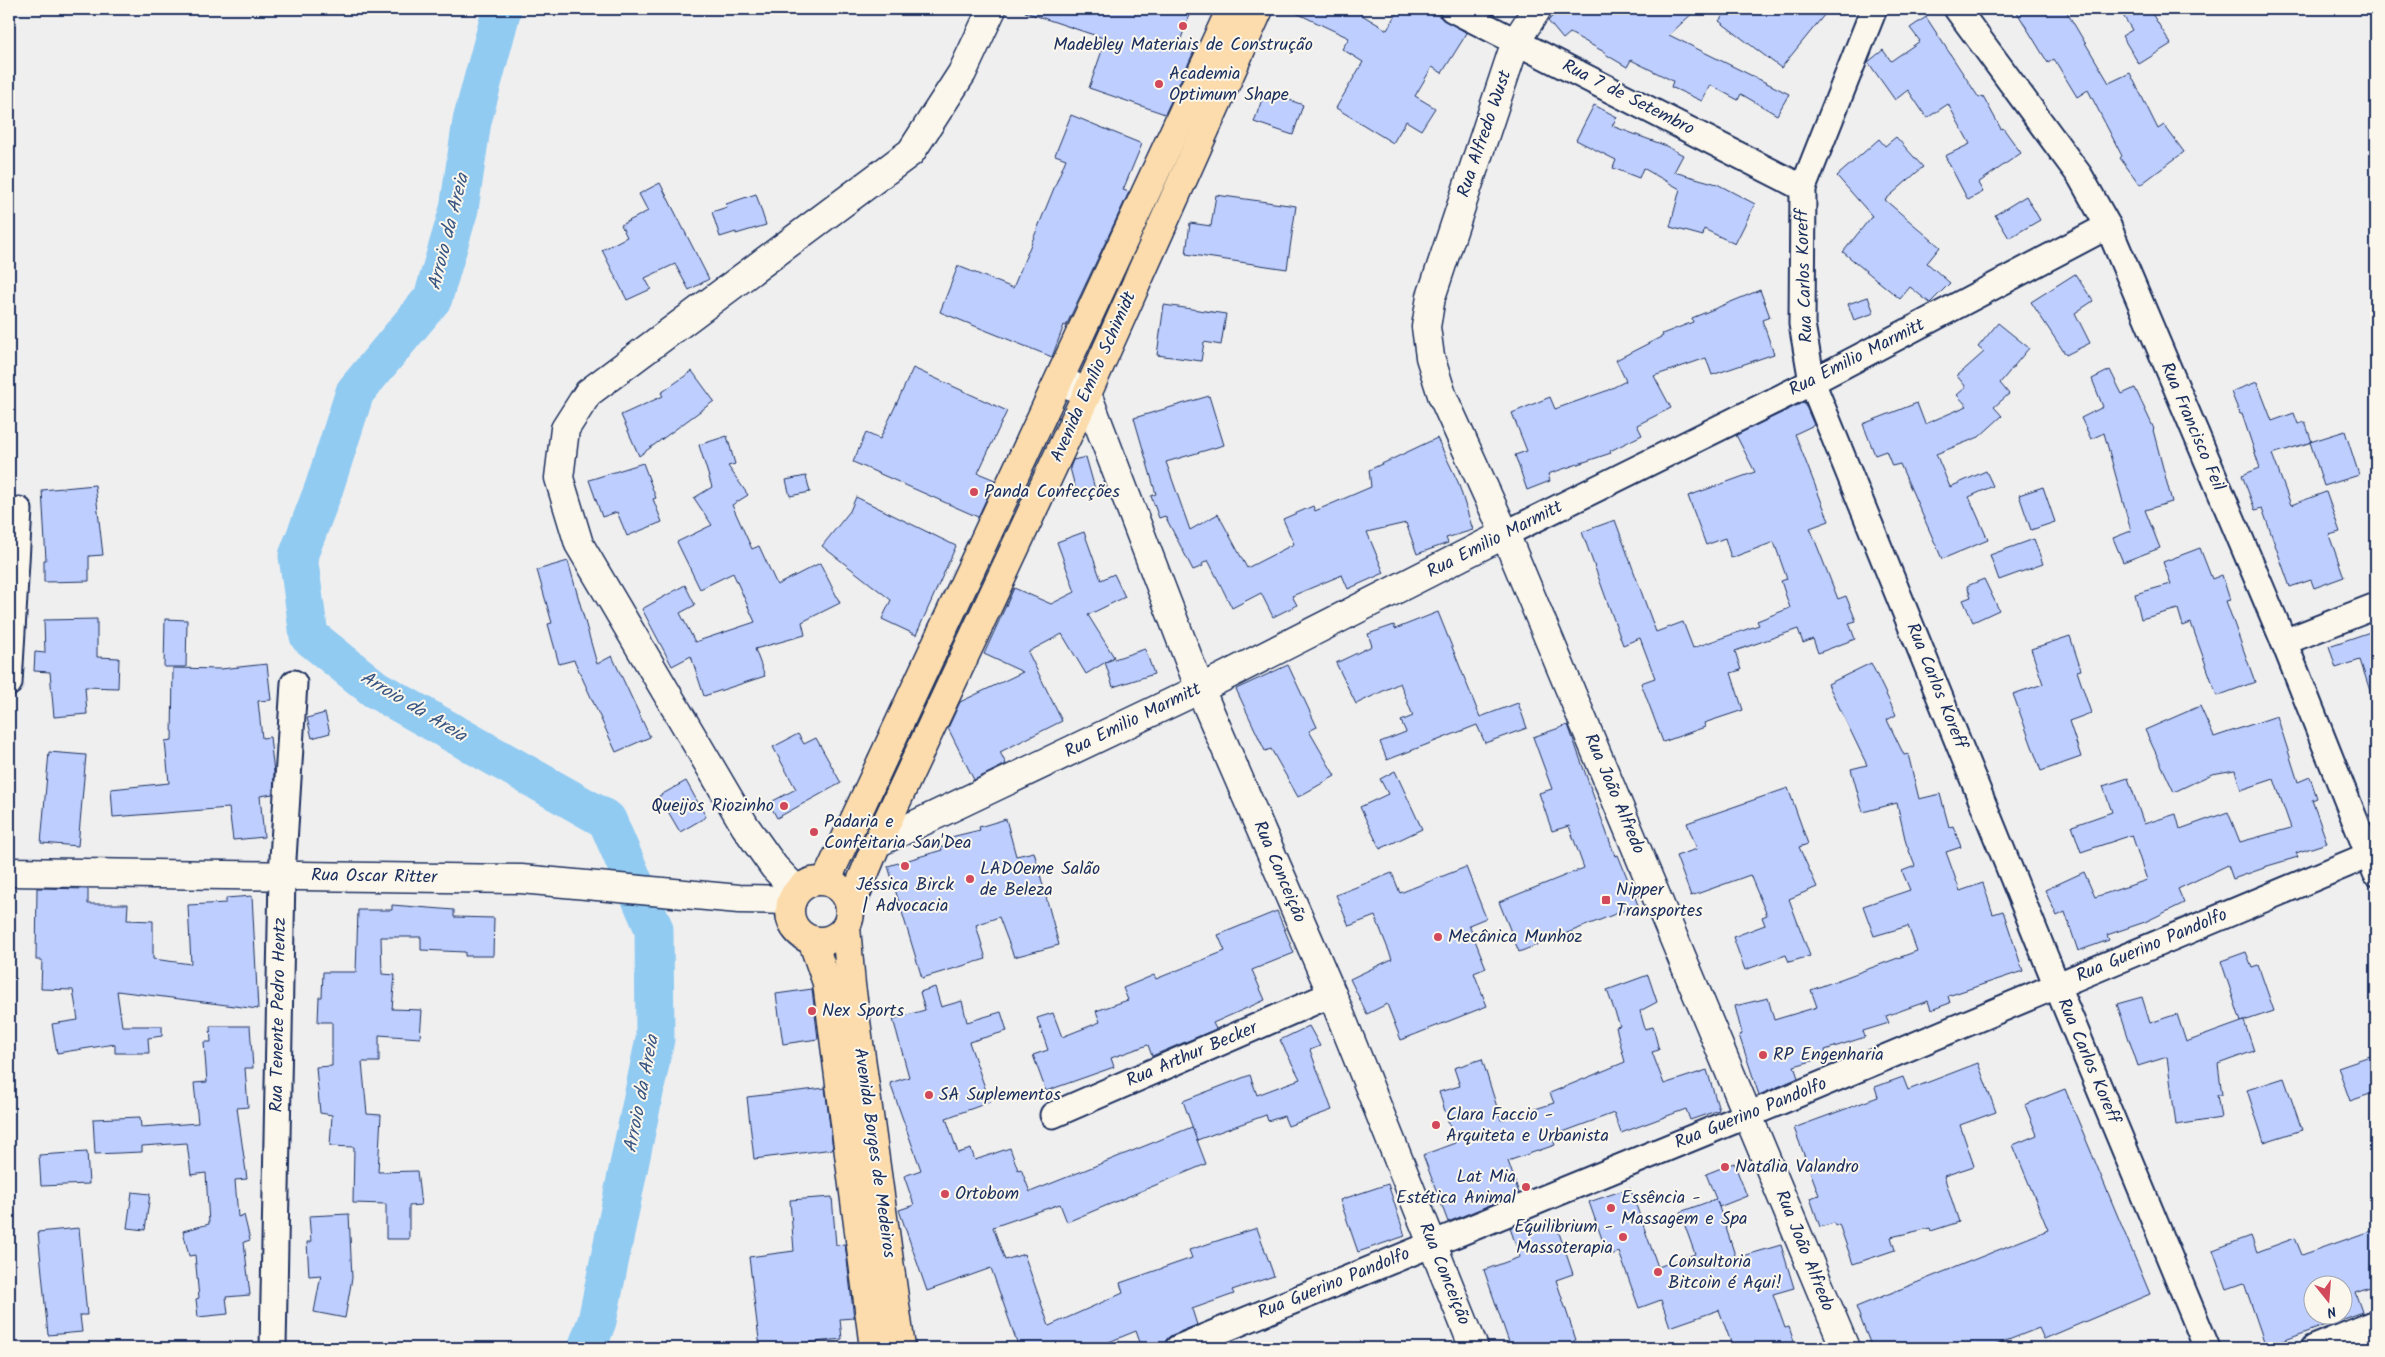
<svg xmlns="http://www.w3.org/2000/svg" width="2385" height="1357" font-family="Kalam,sans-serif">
<rect width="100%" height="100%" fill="#efeff0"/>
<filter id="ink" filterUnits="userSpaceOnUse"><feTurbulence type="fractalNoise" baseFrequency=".02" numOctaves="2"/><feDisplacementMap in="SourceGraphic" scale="10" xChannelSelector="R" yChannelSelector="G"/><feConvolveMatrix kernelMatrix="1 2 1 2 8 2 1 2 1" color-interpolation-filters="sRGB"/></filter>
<g filter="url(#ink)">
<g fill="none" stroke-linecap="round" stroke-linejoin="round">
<!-- river -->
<polyline stroke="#92cbf1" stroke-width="39" points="502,9 472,121 459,209 433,298 355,392 324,488 298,556 309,636 375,689 607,820 654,929 655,1039 597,1321 587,1348"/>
</g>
<!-- building -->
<g fill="#becfff" stroke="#1b2f5e" fill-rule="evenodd">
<polygon points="1025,9 1191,9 1180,42 1196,47 1165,114 1089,88 1106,39 1025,12"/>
<polygon points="1288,9 1352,9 1387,30 1400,9 1427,9 1467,33 1442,73 1432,67 1415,96 1435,108 1421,130 1406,121 1393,143 1336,108 1363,62 1342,49 1349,38"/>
<polygon points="1559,9 1697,9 1669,35 1789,94 1777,115 1741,94 1738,100 1710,85 1702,101 1671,87 1673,81 1631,60 1627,67 1605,54 1606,53 1570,33 1563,39 1548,21"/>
<polygon points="1728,9 1829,9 1781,68 1719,21"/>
<polygon points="2015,9 2065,9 2109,83 2130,73 2158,129 2164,125 2184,152 2140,185 2120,158 2122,156 2088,90 2077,97 2054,59 2048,63"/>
<polygon points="2119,9 2149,9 2171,44 2139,64 2122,36 2132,30"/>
<polygon points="1926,17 1979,98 1983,96 2001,129 2003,128 2021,153 1978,183 1983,192 1968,200 1945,156 1970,144 1948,104 1927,118 1908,90 1895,100 1868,62 1883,50 1891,61 1920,41 1910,28"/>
<polygon points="1265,91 1303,105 1293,135 1254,122"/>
<polygon points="1594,105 1617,117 1612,126 1664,145 1683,155 1674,172 1717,184 1755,204 1735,244 1704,229 1703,236 1670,227 1680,189 1643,168 1639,178 1613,168 1616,160 1576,140"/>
<polygon points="1071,115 1142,144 1123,190 1129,192 1066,326 1064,325 1052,357 940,312 958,266 1013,288 1066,159 1055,155"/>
<polygon points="1896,137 1923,167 1885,200 1940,247 1927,263 1950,283 1930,303 1910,287 1900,299 1843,252 1872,216 1837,176 1879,139 1885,146"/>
<polygon points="660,183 709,279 689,290 675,264 645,278 651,289 627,300 602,250 627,237 621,225 648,211 639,194"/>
<polygon points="756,194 766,225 736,234 736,232 720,237 712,212 727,207 726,204"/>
<polygon points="1216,195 1296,206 1287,269 1186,254 1190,223 1211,226"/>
<polygon points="2026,196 2040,220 2009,238 1995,215"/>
<polygon points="2075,274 2093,301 2075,313 2090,343 2066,355 2031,302"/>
<polygon points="1760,290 1770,317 1762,320 1774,354 1712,375 1706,358 1654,376 1671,408 1637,425 1642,435 1610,451 1611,453 1548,474 1550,481 1527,490 1515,455 1527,451 1512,413 1550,397 1555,409 1606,391 1626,381 1616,360 1663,336 1662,334 1693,322 1692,318"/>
<polygon points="1868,297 1874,313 1854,320 1848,304"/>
<polygon points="1164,305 1226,314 1221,345 1204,342 1201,361 1157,355"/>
<polygon points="1998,323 2029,348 2000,383 2009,394 1994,407 2002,416 1979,437 1936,454 1950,487 1986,471 1993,486 1969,497 1988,540 1942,559 1900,464 1892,466 1886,451 1875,455 1863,424 1917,403 1925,424 1967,406 1957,395 1966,387 1957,376 1984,352 1978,347"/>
<polygon points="913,368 1007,411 978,473 995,480 978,517 853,462 866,433 880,439"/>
<polygon points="2110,370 2122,394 2135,388 2154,429 2153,430 2172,502 2145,510 2160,548 2123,562 2113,538 2131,531 2104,433 2091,439 2081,418 2103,407 2092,379"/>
<polygon points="692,371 714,401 639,456 621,415 663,396 661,393"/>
<polygon points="2257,382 2272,421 2294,413 2298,424 2305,422 2312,442 2272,454 2291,505 2326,492 2340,532 2329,535 2344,577 2314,588 2311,580 2290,587 2262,508 2255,510 2242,475 2260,468 2242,414 2240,414 2231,392"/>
<polygon points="1209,396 1224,445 1166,462 1190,530 1218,514 1247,568 1294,544 1283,519 1313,506 1315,511 1371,487 1369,470 1437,438 1458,482 1473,530 1446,538 1448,543 1417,554 1406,523 1367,532 1384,573 1348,589 1342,575 1292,596 1297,605 1273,617 1261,593 1232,608 1208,560 1202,564 1203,566 1193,570 1165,516 1159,518 1151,496 1156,494 1134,418"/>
<polygon points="1804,402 1814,425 1795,434 1829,521 1810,528 1838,599 1846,596 1856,621 1849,623 1855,639 1818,653 1813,639 1803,643 1798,629 1735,651 1741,670 1731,673 1743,710 1704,723 1705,727 1663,742 1641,683 1655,678 1640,638 1623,645 1582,532 1615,520 1656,632 1683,622 1693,648 1759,625 1757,621 1790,608 1781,581 1787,579 1774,542 1731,558 1725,538 1706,545 1688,496 1755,472 1736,435"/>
<polygon points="2345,431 2359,475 2324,486 2310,442"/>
<polygon points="727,436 735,464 728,466 748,495 732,505 752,549 759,546 777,585 820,563 840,603 802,622 805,635 755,649 765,676 704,696 691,656 672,666 642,609 685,585 695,605 680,613 695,642 755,622 733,573 700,589 677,542 712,525 694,498 712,487 699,445"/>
<polygon points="1086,457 1095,489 1077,494 1070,468 1073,460"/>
<polygon points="643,463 656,498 653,499 662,522 627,536 617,512 602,517 589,480"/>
<polygon points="806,476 810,492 790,496 786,480"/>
<polygon points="95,485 103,555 89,556 89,581 44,582 44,560 46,560 42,490"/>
<polygon points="2043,487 2055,522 2031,530 2019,495"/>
<polygon points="856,497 956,546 916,635 882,619 891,600 822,546 850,511"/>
<polygon points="1084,532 1101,580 1114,574 1125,597 1088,615 1114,657 1086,674 1062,634 1028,652 1062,721 1000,752 1006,764 974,780 948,728 960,702 1023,672 984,654 1014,588 1051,604 1075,592 1057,542"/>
<polygon points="2034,539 2043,564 1999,580 1990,555"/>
<polygon points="2200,548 2212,579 2222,575 2230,600 2226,601 2255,682 2217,696 2191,623 2183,626 2178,609 2141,619 2135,594 2171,584 2163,562"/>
<polygon points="568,561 597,664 612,656 650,737 616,752 574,660 559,664 548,624 552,623 537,570"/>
<polygon points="1984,579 1999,610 1973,622 1963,600 1971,597 1967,586"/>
<polygon points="1438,612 1480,717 1518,703 1527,728 1485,743 1477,725 1387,760 1380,742 1406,732 1401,721 1413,716 1400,683 1356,704 1336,663 1372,646 1368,634 1394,625 1395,629"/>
<polygon points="97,619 97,657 119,658 118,688 85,687 87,714 54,717 50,672 34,671 35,652 45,653 44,620"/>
<polygon points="165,619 187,620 186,667 164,667"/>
<polygon points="2376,630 2376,700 2373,700 2360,660 2336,668 2329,646"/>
<polygon points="2070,636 2081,670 2077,671 2091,713 2069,721 2081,757 2041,771 2013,694 2043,684 2031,649"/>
<polygon points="1145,649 1154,674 1113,687 1105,662"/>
<polygon points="1871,663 1896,715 1887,720 1904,755 1908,754 1919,799 1940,794 1949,827 1953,826 1961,847 1946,852 1960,891 1983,883 1993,914 2003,911 2023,971 1948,996 1950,1003 1931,1010 1928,1001 1886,1016 1889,1023 1863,1031 1865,1037 1825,1050 1827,1057 1794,1066 1798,1078 1759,1095 1739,1035 1742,1034 1735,1006 1768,998 1774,1020 1817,1007 1811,990 1917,951 1908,926 1874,936 1863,906 1910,890 1902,871 1915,866 1906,843 1897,803 1863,812 1851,769 1867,765 1828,684"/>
<polygon points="267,664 271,700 258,701 262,738 270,737 274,773 273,794 260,796 264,837 233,840 229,808 113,817 111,789 169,783 165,741 172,740 173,668 221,669"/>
<polygon points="1288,665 1317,727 1309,731 1335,776 1298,797 1271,749 1265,751 1236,689"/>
<polygon points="2200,706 2214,737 2277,716 2298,782 2310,777 2317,798 2312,800 2327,843 2296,853 2298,857 2264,867 2264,868 2233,879 2228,865 2178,889 2184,903 2145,922 2107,935 2109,940 2078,951 2065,912 2057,916 2045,890 2084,872 2095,897 2147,880 2132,835 2081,852 2072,826 2112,812 2103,786 2128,778 2144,824 2176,814 2180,829 2228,812 2240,842 2291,828 2274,779 2241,790 2235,770 2212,774 2174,792 2145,730"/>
<polygon points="325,713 330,733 312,738 307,718"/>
<polygon points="1568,725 1615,856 1618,855 1638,905 1519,952 1499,902 1584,868 1569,826 1552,831 1539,793 1552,789 1533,737"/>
<polygon points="798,734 804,744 816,738 841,783 777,818 769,803 796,789 773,747"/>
<polygon points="49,752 86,755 78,846 41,843"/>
<polygon points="1395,771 1422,829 1380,849 1360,807 1388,794 1380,779"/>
<polygon points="686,781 706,817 680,832 659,796"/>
<polygon points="1788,788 1808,844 1799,847 1817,887 1789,899 1810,956 1789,962 1786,955 1745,970 1733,937 1765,925 1762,917 1767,915 1750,875 1691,896 1676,856 1697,849 1687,823"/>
<polygon points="1006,819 1016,856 1034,852 1059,945 1014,957 999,917 976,925 986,959 922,978 888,866 942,850 941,847 949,845 947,838 980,830 979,827"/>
<polygon points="1466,867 1486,918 1469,925 1486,968 1474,973 1487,1006 1401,1040 1387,1004 1367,1014 1350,979 1392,959 1375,916 1349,926 1336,895 1392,873 1400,893"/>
<polygon points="37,888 88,889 88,904 128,904 127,920 153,921 153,959 191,964 188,905 226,903 226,898 252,896 258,1009 117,991 122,1026 162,1026 162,1036 148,1038 149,1053 115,1053 115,1044 57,1053 52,1024 78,1020 73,990 41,989 42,960 36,960"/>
<polygon points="392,905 454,910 454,917 494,918 493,956 465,956 465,952 421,950 421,937 381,937 382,974 395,975 392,1009 422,1010 420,1038 379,1035 379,1062 362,1062 367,1114 381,1115 378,1172 417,1171 421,1205 409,1206 409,1239 386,1239 386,1204 353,1203 354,1147 330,1146 332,1115 320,1113 316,1067 332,1066 332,1022 318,1022 319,997 322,997 323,972 356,972 358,910 392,910"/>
<polygon points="1277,911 1294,953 1252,970 1265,1000 1213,1023 1216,1029 1152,1056 1148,1045 1111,1058 1114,1067 1046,1091 1033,1055 1048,1050 1037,1018 1053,1013 1062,1037 1100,1022 1096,1011 1128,1000 1123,988 1154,975 1156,979 1225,951 1218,935"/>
<polygon points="2246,952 2252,967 2258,965 2274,1011 2241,1022 2221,961"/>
<polygon points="1648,975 1657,1002 1640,1011 1645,1029 1653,1027 1659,1050 1652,1052 1664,1084 1707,1070 1719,1110 1690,1120 1686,1109 1621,1133 1614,1113 1552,1136 1555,1145 1508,1161 1519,1193 1448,1222 1423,1155 1455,1143 1439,1092 1460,1086 1454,1068 1482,1059 1501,1120 1554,1103 1550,1093 1625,1062 1616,1027 1620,1026 1607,990"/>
<polygon points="935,987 941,1007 962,1001 967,1022 1001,1012 1007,1031 969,1042 990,1102 946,1118 958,1153 971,1149 975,1160 1010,1148 1018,1170 1021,1169 1030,1192 1192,1127 1206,1164 1067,1222 1060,1204 993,1227 1005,1260 1024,1254 1049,1326 1123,1293 1120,1283 1192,1258 1189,1250 1257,1228 1274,1276 1232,1290 1234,1294 1192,1309 1197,1325 1172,1335 1166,1340 1164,1348 1142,1348 1136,1331 1094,1348 1019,1348 991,1268 927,1291 899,1210 914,1205 904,1176 921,1170 890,1083 909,1077 893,1019 925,1010 920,992"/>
<polygon points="812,989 818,1039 783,1044 776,994"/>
<polygon points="2142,997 2150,1023 2177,1014 2186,1042 2244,1021 2254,1051 2218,1064 2222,1095 2217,1095 2221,1118 2176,1125 2167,1057 2138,1066 2117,1004"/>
<polygon points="210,1026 250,1026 253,1068 245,1068 248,1107 237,1108 247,1179 235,1180 238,1217 244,1215 250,1240 244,1242 250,1295 226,1297 228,1314 198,1317 196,1299 199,1298 195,1255 189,1256 183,1231 209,1224 206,1173 191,1175 187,1143 142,1146 142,1152 95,1154 93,1119 140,1117 141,1127 198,1123 194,1083 207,1082 204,1042 211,1042"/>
<polygon points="1309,1026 1320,1046 1310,1050 1332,1110 1288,1126 1284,1116 1268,1121 1266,1115 1197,1140 1183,1101 1250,1075 1257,1095 1300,1079 1280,1040"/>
<polygon points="2376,1054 2376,1092 2350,1101 2338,1067"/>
<polygon points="1978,1063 1996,1112 1960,1125 1974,1166 1944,1176 1959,1222 1931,1231 1930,1228 1891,1237 1895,1250 1853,1264 1839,1224 1835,1226 1834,1223 1820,1227 1810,1198 1819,1195 1794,1128 1878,1097 1875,1087 1903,1077 1908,1090"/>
<polygon points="2284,1078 2302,1130 2264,1142 2247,1090"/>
<polygon points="825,1088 833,1149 754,1159 747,1097"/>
<polygon points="2065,1089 2150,1294 2044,1339 2039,1328 1988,1348 1872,1348 1856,1307 2048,1230 2013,1145 2037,1135 2025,1105"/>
<polygon points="87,1152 89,1184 41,1186 39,1155"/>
<polygon points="1734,1163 1747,1196 1719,1207 1717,1201 1736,1258 1781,1245 1794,1288 1773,1294 1785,1328 1789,1327 1796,1348 1733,1348 1719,1310 1670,1327 1661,1300 1639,1308 1619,1252 1608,1256 1589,1202 1630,1188 1658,1267 1695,1254 1680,1212 1716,1199 1706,1174"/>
<polygon points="1388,1184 1405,1236 1358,1252 1340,1200"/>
<polygon points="132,1192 150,1194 145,1230 127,1228"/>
<polygon points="832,1197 836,1245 845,1244 854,1318 840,1319 842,1339 760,1348 749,1257 794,1251 790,1200"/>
<polygon points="349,1214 352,1278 345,1318 314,1312 321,1275 309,1276 307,1242 311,1242 309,1216"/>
<polygon points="1530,1220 1533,1229 1555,1221 1573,1274 1556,1280 1576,1340 1560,1348 1511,1348 1484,1270 1520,1257 1510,1228"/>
<polygon points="79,1228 87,1315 80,1315 82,1332 48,1335 38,1232"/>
<path d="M2376 1229V1285L2355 1292 2362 1312 2266 1347 2244 1283 2227 1289 2213 1250 2251 1236 2257 1252 2295 1238 2302 1255ZM2312 1284H2342V1314H2312Z"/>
</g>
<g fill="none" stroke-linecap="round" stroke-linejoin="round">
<!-- street casing -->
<g stroke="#1b2f5e" stroke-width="29">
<g id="street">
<polyline points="1452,9 1803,188"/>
<polyline points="1874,9 1803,188 1802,324 1812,382 2057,986 2207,1348"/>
<polyline points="1957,9 2080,176 2108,226 2284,642 2376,873"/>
<polyline points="1505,534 1812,382 2108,226"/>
<polyline points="2284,642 2376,606"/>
<polyline points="9,683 19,510"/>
<polyline points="1053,1115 1332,994"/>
<polyline points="273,1348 282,875 294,683"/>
<polyline points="1178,1348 1748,1115 2376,852"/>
<polyline points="2314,1348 2376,1323"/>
</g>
</g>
<!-- secondary casing -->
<g stroke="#1b2f5e" stroke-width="31">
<g id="secondary">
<polyline points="1537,9 1516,41 1431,297 1426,327 1430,357 1442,395 1505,534 1845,1348"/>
<polyline points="1060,379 1087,394 1200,689 1332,994 1474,1348"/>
<polyline points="877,843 1200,689 1505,534"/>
<polyline points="9,872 521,879 739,899 792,900"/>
<polyline points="797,891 774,867 745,826 579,544 559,478 565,429 588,393 911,152 962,73 992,9"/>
</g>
</g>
<!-- primary casing -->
<g stroke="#1b2f5e" stroke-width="31">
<g id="primary">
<circle cx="820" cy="911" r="30"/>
<polyline points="826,881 1231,9"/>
<polyline points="850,908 877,843 1087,394 1259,9"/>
<polyline points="846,927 851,985 901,1348"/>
<polyline points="812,940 827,983 874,1348"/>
</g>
</g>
<!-- street -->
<use href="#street" stroke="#fbf7ec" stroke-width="25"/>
<!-- secondary -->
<use href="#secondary" stroke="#fbf7ec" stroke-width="28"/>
<!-- primary -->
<use href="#primary" stroke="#fcdcac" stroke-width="28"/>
</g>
</g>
<!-- markers -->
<g fill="#d1495b" stroke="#fbf7ec" stroke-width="2">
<circle cx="1183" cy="26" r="5"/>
<circle cx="1159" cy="84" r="5"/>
<circle cx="974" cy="492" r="5"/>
<circle cx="784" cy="806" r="5"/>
<circle cx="814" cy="832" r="5"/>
<circle cx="905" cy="866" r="5"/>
<circle cx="970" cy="879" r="5"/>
<rect x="1601" y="895" width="10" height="10" rx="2.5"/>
<circle cx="1438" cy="937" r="5"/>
<circle cx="812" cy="1011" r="5"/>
<circle cx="1763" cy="1055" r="5"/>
<circle cx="929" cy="1095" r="5"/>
<circle cx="1436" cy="1125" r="5"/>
<circle cx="1725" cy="1167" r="5"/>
<circle cx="1526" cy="1187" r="5"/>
<circle cx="945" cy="1194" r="5"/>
<circle cx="1611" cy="1208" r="5"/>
<circle cx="1623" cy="1237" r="5"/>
<circle cx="1658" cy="1272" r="5"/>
</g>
<g text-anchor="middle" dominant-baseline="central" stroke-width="4" stroke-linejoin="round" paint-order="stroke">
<!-- poi labels -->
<g font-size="18" fill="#1b2f5e" stroke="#fbf7ec" text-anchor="start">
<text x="1183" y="45" text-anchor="middle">Madebley Materiais de Construção</text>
<text x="1169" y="74">Academia<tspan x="1169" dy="21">Optimum Shape</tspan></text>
<text x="984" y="492">Panda Confecções</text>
<text x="774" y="806" text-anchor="end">Queijos Riozinho</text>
<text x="824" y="822">Padaria e<tspan x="824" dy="21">Confeitaria San'Dea</tspan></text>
<text x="980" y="869">LADOeme Salão<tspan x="980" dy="21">de Beleza</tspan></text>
<text x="905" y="885" text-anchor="middle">Jéssica Birck<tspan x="905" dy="21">| Advocacia</tspan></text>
<text x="1616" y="890">Nipper<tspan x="1616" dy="21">Transportes</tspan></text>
<text x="1448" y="937">Mecânica Munhoz</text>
<text x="822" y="1011">Nex Sports</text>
<text x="1773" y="1055">RP Engenharia</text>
<text x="939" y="1095">SA Suplementos</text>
<text x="1446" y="1115">Clara Faccio -<tspan x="1446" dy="21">Arquiteta e Urbanista</tspan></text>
<text x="1735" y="1167">Natália Valandro</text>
<text x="1516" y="1177" text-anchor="end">Lat Mia<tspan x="1516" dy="21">Estética Animal</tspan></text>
<text x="955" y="1194">Ortobom</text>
<text x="1621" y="1198">Essência -<tspan x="1621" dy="21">Massagem e Spa</tspan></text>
<text x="1613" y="1227" text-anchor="end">Equilibrium -<tspan x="1613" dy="21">Massoterapia</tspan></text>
<text x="1668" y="1262">Consultoria<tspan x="1668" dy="21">Bitcoin é Aqui!</tspan></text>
</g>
<!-- street labels -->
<g font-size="18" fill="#1b2f5e" stroke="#fbf7ec">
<text transform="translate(1628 98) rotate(27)">Rua 7 de Setembro</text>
<text transform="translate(1485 134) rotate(-71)">Rua Alfredo Wust</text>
<text transform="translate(1805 276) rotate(-92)">Rua Carlos Koreff</text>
<text transform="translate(1857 358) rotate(-27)">Rua Emilio Marmitt</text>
<text transform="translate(1094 377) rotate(-66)">Avenida Emílio Schimidt</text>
<text transform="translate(2192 427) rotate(67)">Rua Francisco Feil</text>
<text transform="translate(1495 540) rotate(-27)">Rua Emilio Marmitt</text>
<text transform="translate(1936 686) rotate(68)">Rua Carlos Koreff</text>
<text transform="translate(1133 721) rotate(-26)">Rua Emilio Marmitt</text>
<text transform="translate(1614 794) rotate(67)">Rua João Alfredo</text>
<text transform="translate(1279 872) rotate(67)">Rua Conceição</text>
<text transform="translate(374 877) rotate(1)">Rua Oscar Ritter</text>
<text transform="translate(2152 946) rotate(-23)">Rua Guerino Pandolfo</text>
<text transform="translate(279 1015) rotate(-89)">Rua Tenente Pedro Hentz</text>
<text transform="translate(1192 1055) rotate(-23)">Rua Arthur Becker</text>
<text transform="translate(2088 1061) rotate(67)">Rua Carlos Koreff</text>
<text transform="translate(1751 1114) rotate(-22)">Rua Guerino Pandolfo</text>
<text transform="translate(874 1153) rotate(82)">Avenida Borges de Medeiros</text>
<text transform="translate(1804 1251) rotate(68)">Rua João Alfredo</text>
<text transform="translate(1444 1274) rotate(68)">Rua Conceição</text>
<text transform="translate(1334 1284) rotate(-22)">Rua Guerino Pandolfo</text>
</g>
<!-- water labels -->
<g font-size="19" font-style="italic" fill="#395683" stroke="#fbf7ec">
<text transform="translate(449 232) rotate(-76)">Arroio da Areia</text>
<text transform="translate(413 707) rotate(31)">Arroio da Areia</text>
<text transform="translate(642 1094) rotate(-79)">Arroio da Areia</text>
</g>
</g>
<!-- margin -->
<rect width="2385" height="1357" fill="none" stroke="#fbf7ec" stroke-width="30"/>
<rect x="15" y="15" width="2355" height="1327" fill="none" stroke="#1b2f5e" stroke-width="2" filter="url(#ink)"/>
<!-- north arrow -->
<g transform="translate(2328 1300) rotate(163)"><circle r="24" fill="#fbf7ec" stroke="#a1a7b3"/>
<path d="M0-4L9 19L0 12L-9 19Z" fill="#d1495b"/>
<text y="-8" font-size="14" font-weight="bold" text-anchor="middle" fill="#1b2f5e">N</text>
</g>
</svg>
